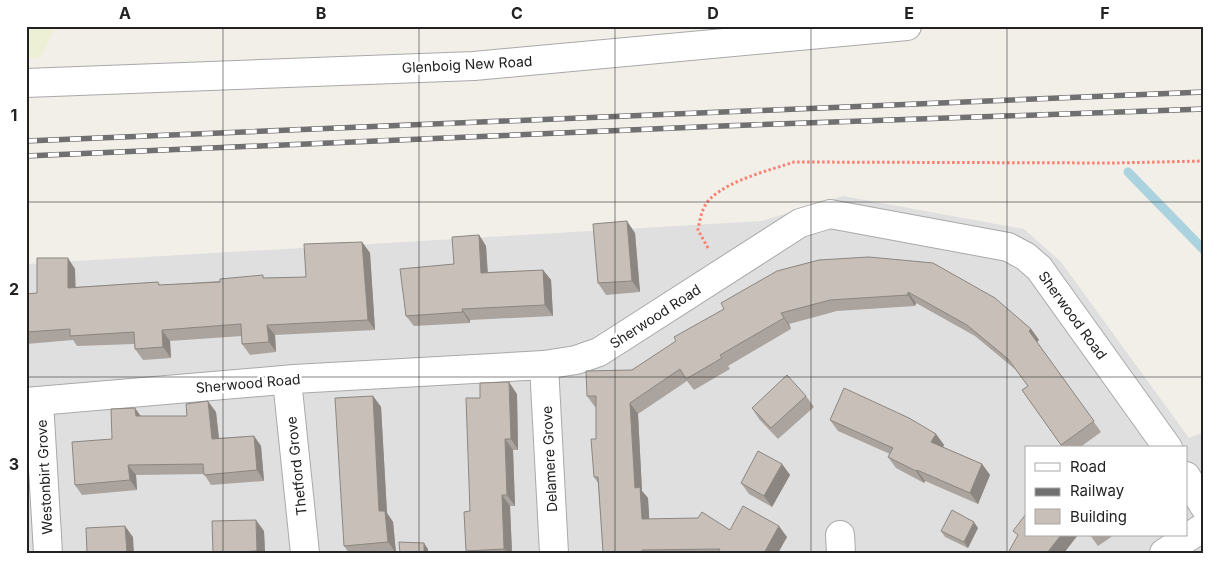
<svg xmlns="http://www.w3.org/2000/svg" width="1230" height="579" font-family="Inter,sans-serif">
<rect width="100%" height="100%" fill="#f2efe9"/>
<!-- residential -->
<path fill="#e0dfdf" fill-rule="evenodd" d="M843 196 1024 229 1061 262 1189 438 1204 432V553H26V264L762 221ZM1026 448H1186V535H1026Z"/>
<!-- farmland -->
<polygon fill="#eef0d5" points="26,26 56,26 40,58 26,58"/>
<g fill="none" stroke-linecap="round" stroke-linejoin="round">
<!-- stream -->
<polyline stroke="#aad3df" stroke-width="9" points="1128,172 1204,250"/>
<!-- minor casing -->
<g stroke="#a9a9a9" stroke-width="30">
<g id="minor">
<polyline points="544,365 554,553"/>
<polyline points="287,380 305,553"/>
<polyline points="39,401 48,553"/>
<polyline points="26,402 294,379 544,365 576,360 599,352 800,223 830,214 1008,247 1025,256 1039,268 1168,448"/>
<polyline points="1186,476 1204,506"/>
<polyline points="840,535 841,553"/>
<polyline points="1164,553 1204,527"/>
</g>
</g>
<!-- tertiary casing -->
<g stroke="#a9a9a9" stroke-width="30">
<polyline id="tertiary" points="26,83 474,66 907,26"/>
</g>
<!-- path -->
<path stroke="#fa8072" stroke-width="3" stroke-dasharray="2.5 2.5" stroke-linecap="butt" d="M708 248 698 230C700 219 702 206 711 198 730 180 770 170 794 162L1114 163 1204 161"/>
<!-- minor -->
<use href="#minor" stroke="#fff" stroke-width="28"/>
<!-- tertiary -->
<use href="#tertiary" stroke="#fff" stroke-width="28"/>
<!-- rail casing -->
<g stroke="#707070" stroke-width="5.5">
<g id="rail">
<polyline points="26,141 1204,92"/>
<polyline points="26,156 722,126 1204,109"/>
</g>
</g>
<!-- rail -->
<use href="#rail" stroke="#fff" stroke-width="4" stroke-dasharray="11" stroke-linecap="butt"/>
</g>
<!-- wall -->
<g fill="#aba49e">
<polygon points="635,233 640,292 606,295 598,283"/>
<polygon points="479,235 486,246 488,272 543,270 551,280 553,316 470,320 470,323 414,326 406,316"/>
<polygon points="362,242 370,253 375,330 275,335 276,352 250,355 242,344 242,336 170,341 171,358 143,360 135,349 134,344 77,346 73,340 26,344 26,294 37,293 75,269 75,287 158,282 160,285 265,278 306,277"/>
<polygon points="819,260 1031,329 1039,340 1037,342 1101,432 1079,448 1063,448 1022,390 1028,386 1016,370 975,336 916,303 915,306 837,311 789,324 791,329 728,366 730,369 694,390 687,381 638,414 642,491 648,498 649,519 787,537 778,553 600,553 603,552 598,483 594,477 596,439 596,407 595,407 587,396"/>
<polygon points="517,394 518,450 513,450 515,506 510,506 512,553 467,553 466,551 480,398"/>
<polygon points="373,396 381,407 387,513 393,522 396,553 349,553 344,546"/>
<polygon points="806,396 814,407 778,439 759,419 752,408"/>
<polygon points="135,408 141,416 187,416 216,412 219,438 254,436 261,446 264,481 211,485 204,474 136,475 137,490 82,495 75,485 112,439"/>
<polygon points="830,420 936,434 944,445 943,447 982,464 990,475 978,504 925,481 924,483 896,468 888,457 890,454 838,431"/>
<polygon points="782,464 790,475 772,507 749,494 741,483"/>
<polygon points="978,528 968,548 945,537 941,531"/>
<polygon points="264,531 265,553 213,553"/>
<polygon points="1090,535 1114,535 1098,546"/>
</g>
<!-- shaded-wall -->
<g fill="#8b8681">
<polygon points="627,221 635,233 640,292 632,281"/>
<polygon points="479,235 486,246 488,283 481,273"/>
<polygon points="362,242 370,253 375,330 368,320"/>
<polygon points="68,258 75,269 76,298 68,288"/>
<polygon points="543,270 551,280 553,316 545,305"/>
<polygon points="908,292 916,303 915,306 908,295"/>
<polygon points="462,309 470,320 470,323 463,312"/>
<polygon points="781,313 789,324 791,329 784,318"/>
<polygon points="267,325 275,335 276,352 269,342"/>
<polygon points="1031,329 1039,340 1037,342 1029,331"/>
<polygon points="162,330 170,341 171,358 163,347"/>
<polygon points="509,382 517,394 518,450 511,439"/>
<polygon points="373,396 381,407 387,513 393,522 396,553 388,542 379,511"/>
<polygon points="208,401 216,412 220,449 212,439"/>
<polygon points="630,403 638,414 642,491 648,498 650,530 642,519 635,488"/>
<polygon points="135,408 142,419 136,416"/>
<polygon points="936,434 944,445 939,454 931,442"/>
<polygon points="254,436 261,446 264,481 257,470"/>
<polygon points="505,439 513,450 515,506 507,495"/>
<polygon points="782,464 790,475 772,507 764,496"/>
<polygon points="982,464 990,475 978,504 970,493"/>
<polygon points="128,465 136,475 137,490 130,480"/>
<polygon points="917,470 925,481 924,483 916,471"/>
<polygon points="502,495 510,506 512,553 507,553 504,549"/>
<polygon points="256,520 264,531 265,553 258,553 257,551"/>
<polygon points="974,522 978,528 968,548 964,542"/>
<polygon points="125,526 133,537 134,553 127,553"/>
<polygon points="779,526 787,537 778,553 764,553"/>
<polygon points="1061,535 1078,535 1064,553 1047,553"/>
<polygon points="424,543 428,549 428,553 424,553"/>
</g>
<!-- building -->
<g fill="#c7bfb8" stroke="#8b8681">
<polygon points="627,221 632,281 598,283 593,224"/>
<polygon points="479,235 481,273 543,270 545,305 462,309 463,312 406,316 400,269 454,264 452,237"/>
<polygon points="362,242 368,320 267,325 269,342 242,344 241,324 162,330 163,347 135,349 134,332 70,336 70,329 26,332 26,294 37,293 37,258 68,258 68,288 158,282 159,285 220,282 220,279 263,275 263,278 306,277 304,244"/>
<polygon points="869,257 933,263 995,298 1031,329 1029,331 1094,421 1061,445 1022,390 1028,386 1008,359 967,325 908,292 908,295 830,300 781,313 784,318 720,355 722,358 686,379 680,369 630,403 635,488 640,487 642,519 698,518 702,512 730,530 743,506 779,526 764,553 718,553 720,549 642,550 642,553 600,553 600,552 603,552 598,477 594,477 591,439 596,439 596,396 587,396 586,371 632,370 676,341 674,337 724,309 721,303 777,271 819,260"/>
<polygon points="787,375 806,396 771,428 752,408"/>
<polygon points="509,382 511,439 505,439 507,495 502,495 504,549 466,551 464,512 470,511 466,398 480,398 480,383"/>
<polygon points="844,388 909,418 936,434 931,442 982,464 970,493 917,470 916,471 888,457 893,448 830,420"/>
<polygon points="373,396 379,511 385,511 388,542 344,546 335,398"/>
<polygon points="208,401 212,439 254,436 257,470 204,475 203,464 128,465 130,480 75,485 72,442 112,439 111,409 135,408 136,416 187,416 186,404"/>
<polygon points="758,451 782,464 764,496 741,483"/>
<polygon points="952,510 974,522 964,542 941,531"/>
<polygon points="1026,514 1026,535 1061,535 1047,553 1008,553 1018,535 1013,531"/>
<polygon points="256,520 257,551 213,553 212,521"/>
<polygon points="125,526 127,553 87,553 86,528"/>
<polygon points="399,542 424,543 424,553 400,553"/>
</g>
<!-- grid -->
<path fill="none" stroke="#222" stroke-width="1" stroke-opacity="0.55" d="M223 26V553M419 26V553M615 26V553M811 26V553M1007 26V553M26 202H1204M26 377H1204"/>
<g text-anchor="middle" dominant-baseline="central" stroke-width="5" stroke-linejoin="round" paint-order="stroke">
<!-- street labels -->
<g font-size="14" fill="#222" stroke="#fff">
<text transform="translate(467 64) rotate(-3)">Glenboig New Road</text>
<text transform="translate(1073 315) rotate(54)">Sherwood Road</text>
<text transform="translate(655 316) rotate(-33)">Sherwood Road</text>
<text transform="translate(248 383) rotate(-5)">Sherwood Road</text>
<text transform="translate(549 459) rotate(-93)">Delamere Grove</text>
<text transform="translate(296 466) rotate(-96)">Thetford Grove</text>
<text transform="translate(44 477) rotate(-93)">Westonbirt Grove</text>
</g>
</g>
<!-- border -->
<rect width="1230" height="579" fill="none" stroke="#ffffff" stroke-width="55"/>
<!-- legend -->
<rect x="1025" y="446" width="162" height="90" fill="#ffffff" stroke="#a7a7a7"/>
<rect x="1035" y="463" width="25" height="8" fill="#ffffff" stroke="#a7a7a7"/>
<text x="1070" y="472" font-size="15" fill="#222222">Road</text>
<rect x="1035" y="488" width="25" height="8" fill="#707070" stroke="#a7a7a7"/>
<text x="1070" y="496" font-size="15" fill="#222222">Railway</text>
<rect x="1035" y="509" width="25" height="15" fill="#c7bfb8" stroke="#a7a7a7"/>
<text x="1070" y="522" font-size="15" fill="#222222">Building</text>
<rect x="28" y="28" width="1174" height="524" fill="none" stroke="#222" stroke-width="2"/>
<g font-size="16" text-anchor="middle" font-weight="bold" fill="#222">
<text x="125" y="19">A</text>
<text x="321" y="19">B</text>
<text x="517" y="19">C</text>
<text x="713" y="19">D</text>
<text x="909" y="19">E</text>
<text x="1105" y="19">F</text>
<text x="14" y="121">1</text>
<text x="14" y="295">2</text>
<text x="14" y="470">3</text>
</g>
</svg>
